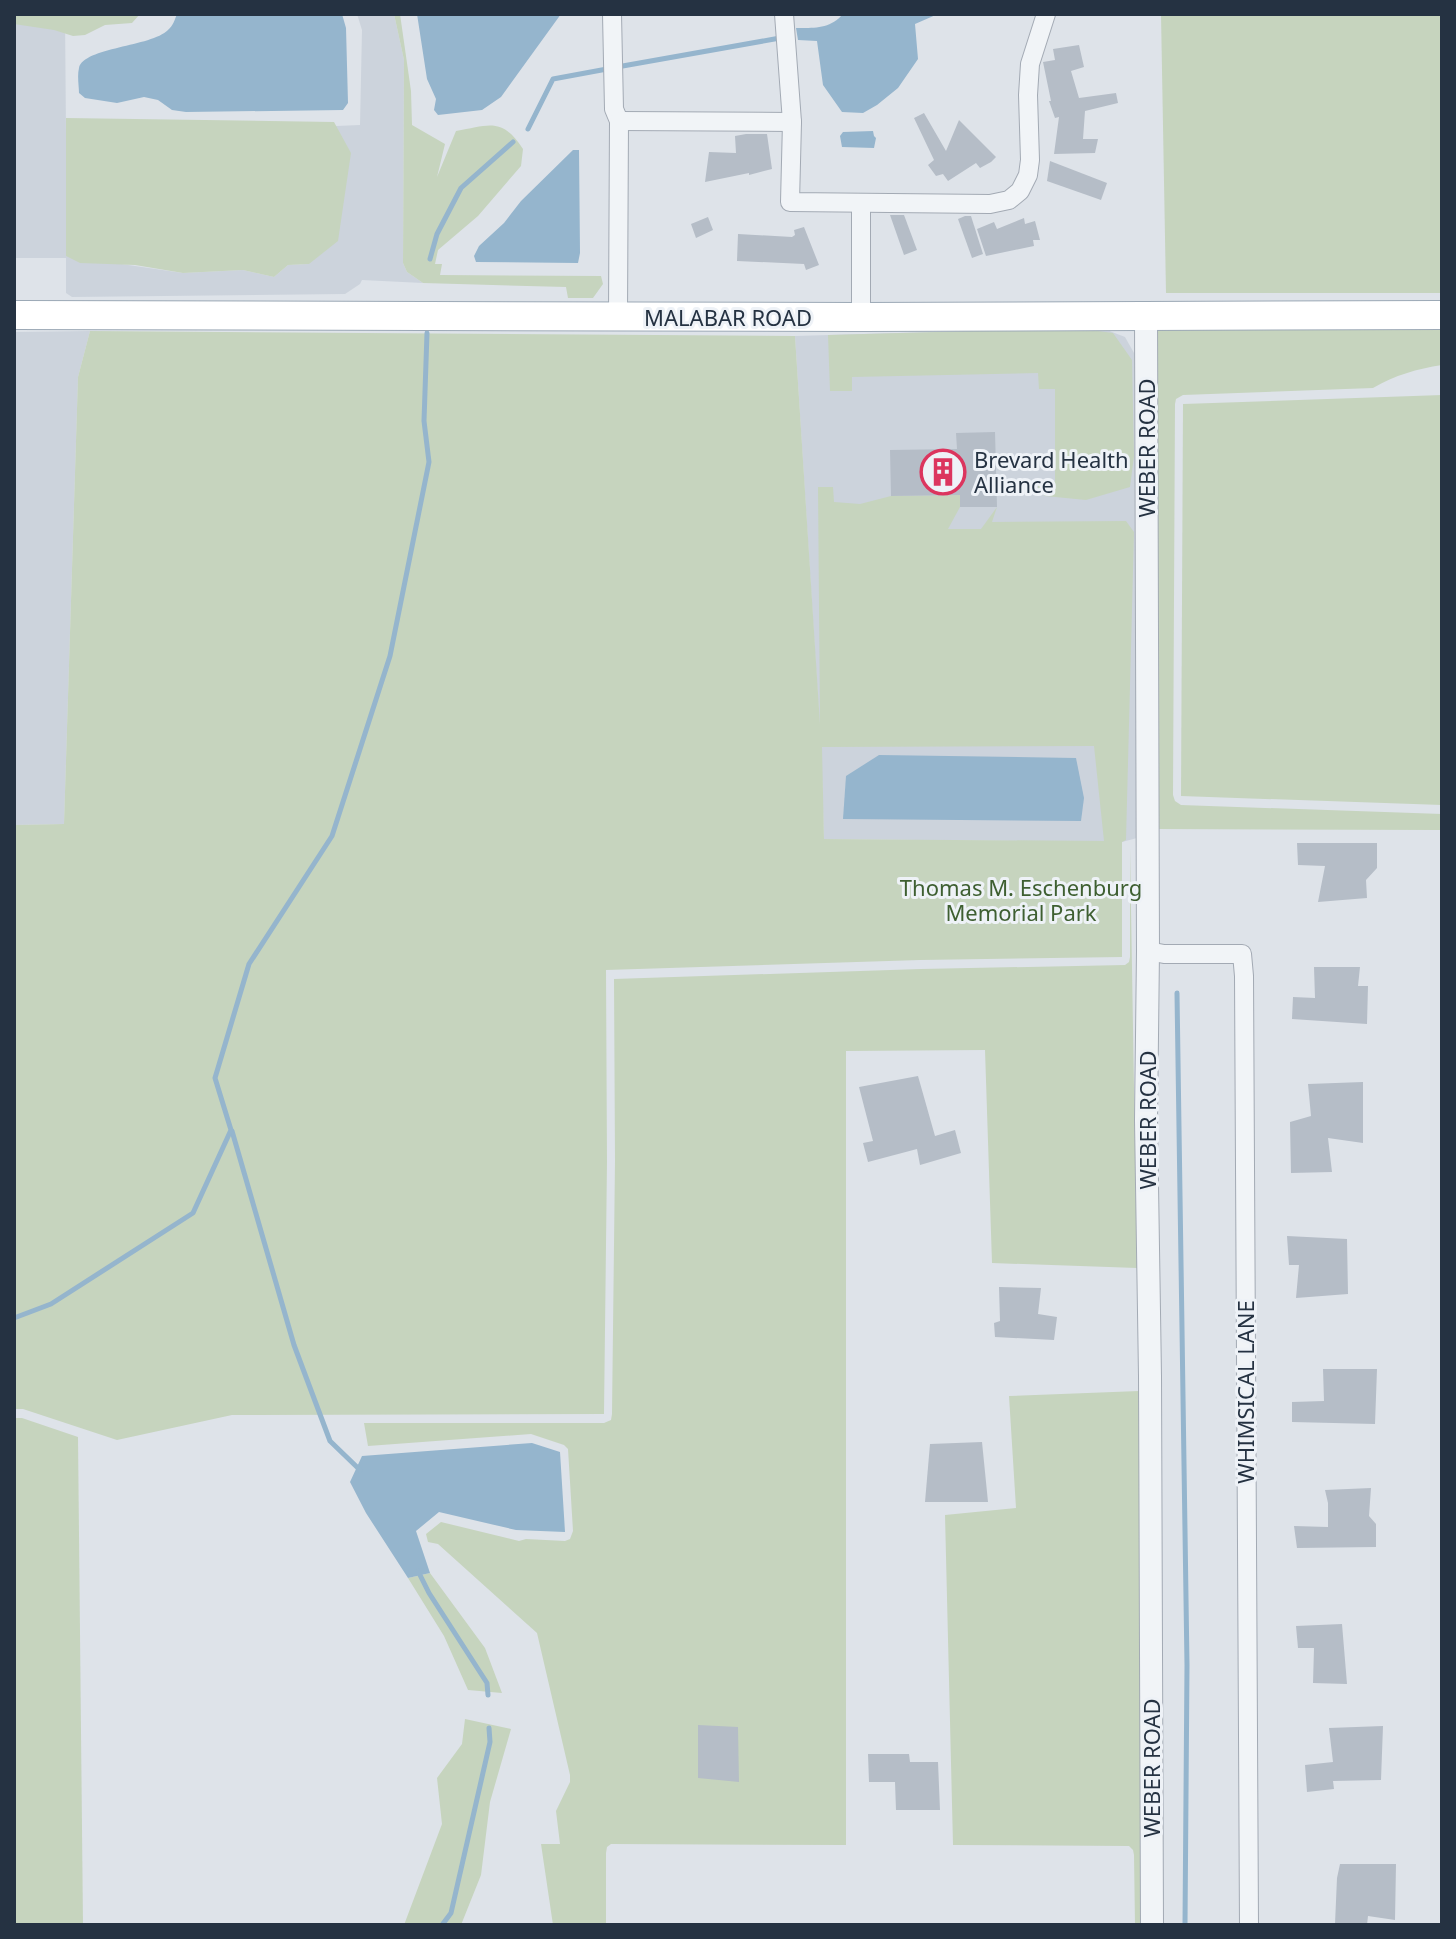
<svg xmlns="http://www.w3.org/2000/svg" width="1456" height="1939" font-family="'Noto Sans',sans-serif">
<rect width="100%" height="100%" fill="#dee3e9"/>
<!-- built -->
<g fill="#ccd3dc">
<polygon points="14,14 65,14 67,256 183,273 243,270 274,277 288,265 309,264 336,126 360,125 362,30 357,14 394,14 404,60 403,263 407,272 423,283 362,280 360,284 345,294 72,297 66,293 66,258 14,258"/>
<polygon points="1099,327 1125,337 1134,353 1137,838 1122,842 824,839 821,747 795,336"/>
<polygon points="90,331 78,377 64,824 14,825 14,332"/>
</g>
<!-- green -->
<g fill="#c6d4be" fill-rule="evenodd">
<polygon points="14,14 140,14 132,23 105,25 85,35 73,36 54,30 14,24"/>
<path d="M394 14H400L411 91 412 125 445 144 437 177 456 131C490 125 502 117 523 149L521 166 478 216 438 250 435 264H442L440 275 601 276 603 284 593 298H568L566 287 423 283 407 272 403 263 404 60Z"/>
<polygon points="1161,14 1442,14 1442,293 1166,293"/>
<polygon points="66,118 334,122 351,153 338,241 309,264 288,265 274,277 243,270 183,273 135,265 80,263 66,256"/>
<path d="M1155 326H1442V365C1417 369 1395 375 1373 388L1183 395 1176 399 1175 404 1173 795 1175 801 1181 805 1442 814V830L1157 829Z"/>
<polygon points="1044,329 1083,329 1113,333 1132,360 1134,456 1130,487 1086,500 1045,496 1039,491 1037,482 1055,481 1055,389 1039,389 1038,373 852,377 852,391 830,391 828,335"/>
<path d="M90 331 795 336 820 724 818 487H833L834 502 860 504 891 496 960 495V507L948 529H981L997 507 992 522 1126 521 1134 532 1126 840 1122 842V957L920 960 606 970 607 1161 604 1414 232 1415 117 1440 23 1409H14V825L64 824 78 377ZM1094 746 1104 841 824 839 822 747Z"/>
<polygon points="1442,395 1442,805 1181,796 1183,404"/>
<polygon points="1130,848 1137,1268 992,1263 985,1050 846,1051 846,1845 611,1844 607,1847 606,1853 606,1925 553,1925 541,1844 560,1844 556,1811 570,1782 570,1775 537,1633 438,1544 428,1542 426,1534 441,1522 519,1541 526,1539 565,1541 570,1539 573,1531 568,1449 564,1445 531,1434 368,1446 364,1423 604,1423 611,1420 612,1414 615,1161 614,979 921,969 1125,965 1129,962 1130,957"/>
<polygon points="1139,1391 1142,1925 1135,1925 1134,1855 1133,1850 1129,1846 953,1845 945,1515 1016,1508 1009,1396"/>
<polygon points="14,1418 22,1418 78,1437 83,1925 14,1925"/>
<polygon points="430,1573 485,1648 502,1693 468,1690 444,1636 408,1578"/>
<polygon points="465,1719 511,1729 490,1802 481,1875 461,1925 404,1925 442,1824 437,1778 462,1744"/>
</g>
<!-- water -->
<g fill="#95b5cd">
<path d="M177 14H342L346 28 348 103 343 110 186 112 172 110 158 100 144 97 117 103 85 98 79 93C79 86 77 76 79 68 84 47 151 47 168 30 173 26 175 19 177 14Z"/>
<polygon points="417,14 561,14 501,97 482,110 438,115 434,110 436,99 427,79"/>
<path d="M843 14H938L915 24 918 59 898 88 877 105 863 113 842 112 823 85 817 41 798 40 796 28C815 28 830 29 843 14Z"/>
<polygon points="873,131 874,136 876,138 874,148 842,147 840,136 843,132"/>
<polygon points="573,150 579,150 580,253 578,263 476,262 474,256 479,246 504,223 521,201"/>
<polygon points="879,755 1076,758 1084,798 1081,821 843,819 846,776"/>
<polygon points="532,1443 560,1452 565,1532 516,1530 439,1512 416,1531 430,1573 408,1578 366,1513 350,1482 362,1456"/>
</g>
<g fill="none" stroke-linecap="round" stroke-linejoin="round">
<!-- stream -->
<g stroke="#95b5cd" stroke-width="5">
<polyline points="617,67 780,38"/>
<polyline points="528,129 553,79 607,69"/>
<polyline points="430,259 437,234 461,188 513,142"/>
<polyline points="1177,993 1187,1665 1185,1925"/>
<polyline points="232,1131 294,1345 330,1441 360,1470"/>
<polyline points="14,1318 51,1304 193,1213 231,1130 215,1078 249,964 332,836 390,656 429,462 424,421 427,333"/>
<polyline points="418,1571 429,1593 487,1683 488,1695"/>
<polyline points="442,1925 451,1913 490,1742 489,1728"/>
</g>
</g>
<!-- building -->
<g fill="#b5bdc7">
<polygon points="1079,45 1084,67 1071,71 1079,98 1116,93 1118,103 1085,111 1083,139 1098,139 1095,153 1054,154 1059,117 1055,118 1049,101 1051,101 1043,62 1055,60 1053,49"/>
<polygon points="924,113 946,151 959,120 996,157 991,162 980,168 976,163 948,181 943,174 936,176 928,165 934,160 914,118"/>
<polygon points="746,134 767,134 772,169 749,175 749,173 705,182 709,152 736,153 735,136"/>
<polygon points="1050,161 1107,183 1101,200 1047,181"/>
<polygon points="890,215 904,215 917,250 904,255"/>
<polygon points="965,216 971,216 983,254 972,258 958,219"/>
<polygon points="708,217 713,230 696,238 691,224"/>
<polygon points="1024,218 1025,224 1035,221 1040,240 1033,240 1034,246 986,256 977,229 994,222 997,229"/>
<polygon points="804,227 819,265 806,270 804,264 737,261 738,234 792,237 795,235 794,230"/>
<polygon points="995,432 997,507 960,507 960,495 891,496 890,450 957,449 956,433"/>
<polygon points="1297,843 1377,843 1377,868 1366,880 1367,898 1318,902 1325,866 1298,865"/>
<polygon points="1314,967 1360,967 1358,986 1368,986 1367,1024 1292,1019 1293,997 1315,998"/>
<polygon points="918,1076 935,1136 955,1130 961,1153 920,1165 917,1149 868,1162 863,1143 873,1141 859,1087"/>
<polygon points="1363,1082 1363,1143 1328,1138 1332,1172 1291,1173 1290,1122 1311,1116 1308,1084"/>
<polygon points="1287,1236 1347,1239 1348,1294 1296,1298 1299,1265 1289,1265"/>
<polygon points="999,1287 1041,1288 1038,1314 1057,1317 1054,1340 995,1337 994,1323 1000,1321"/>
<polygon points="1323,1369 1377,1369 1375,1424 1292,1422 1292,1402 1324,1401"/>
<polygon points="982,1442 988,1502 925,1502 930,1444"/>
<polygon points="1371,1488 1369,1516 1376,1524 1376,1547 1297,1548 1294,1526 1328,1527 1328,1503 1325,1490"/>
<polygon points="1342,1624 1347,1684 1313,1683 1314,1648 1298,1648 1296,1626"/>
<polygon points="698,1725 738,1727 739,1782 698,1778"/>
<polygon points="1383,1726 1381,1780 1333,1781 1334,1789 1307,1792 1305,1765 1333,1762 1329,1728"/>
<polygon points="868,1754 909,1754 910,1762 938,1762 940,1810 896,1810 895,1782 869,1782"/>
<polygon points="1340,1864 1396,1864 1395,1920 1368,1916 1367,1925 1335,1924 1337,1878"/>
</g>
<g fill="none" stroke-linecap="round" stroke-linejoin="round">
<!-- minor casing -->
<g stroke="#a3aab4" stroke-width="20">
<g id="minor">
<polyline points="612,14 614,109 619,121 618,316"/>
<polyline points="784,14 792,122 790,202 990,204 1009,200 1020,191 1028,175 1030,160 1028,95 1030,64 1046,14"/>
<polyline points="619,121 792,122"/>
<polyline points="861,317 861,203"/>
<polyline points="1148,951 1164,954 1242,954 1244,976 1249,1925"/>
</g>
</g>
<!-- tertiary casing -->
<g stroke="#a3aab4" stroke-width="24">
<polyline id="tertiary" points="1146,316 1148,951 1146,1120 1150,1376 1152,1925"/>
</g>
<!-- primary casing -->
<g stroke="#9ca9b6" stroke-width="30">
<polyline id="primary" points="14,315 861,317 1442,315"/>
</g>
<!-- minor -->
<use href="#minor" stroke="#f1f4f7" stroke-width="18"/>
<!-- tertiary -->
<use href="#tertiary" stroke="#f1f4f7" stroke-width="22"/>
<!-- primary -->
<use href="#primary" stroke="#fff" stroke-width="28"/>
</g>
<!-- icons -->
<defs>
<g id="building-ring" transform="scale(2.3)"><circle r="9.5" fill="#eef2f7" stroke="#dc355e" stroke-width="1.5"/><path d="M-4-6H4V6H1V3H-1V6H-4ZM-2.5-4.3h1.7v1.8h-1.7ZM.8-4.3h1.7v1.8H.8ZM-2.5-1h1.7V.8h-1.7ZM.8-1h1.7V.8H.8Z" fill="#dc355e"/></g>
</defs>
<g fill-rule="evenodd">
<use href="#building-ring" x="943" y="472"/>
</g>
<g text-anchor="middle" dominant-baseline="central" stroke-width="6" stroke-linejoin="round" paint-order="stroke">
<!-- street labels -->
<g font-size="22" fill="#253242" stroke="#eef2f7">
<text x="728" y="317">MALABAR ROAD</text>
<text transform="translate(1146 448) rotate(-90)">WEBER ROAD</text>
<text transform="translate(1147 1120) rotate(-90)">WEBER ROAD</text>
<text transform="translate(1245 1392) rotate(-90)">WHIMSICAL LANE</text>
<text transform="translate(1151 1768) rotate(-90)">WEBER ROAD</text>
</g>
<!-- poi labels -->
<g font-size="22" fill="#253242" stroke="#eef2f7" text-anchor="start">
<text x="974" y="459">Brevard Health<tspan x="974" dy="25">Alliance</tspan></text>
</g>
<!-- park labels -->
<g font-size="22" fill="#3e5f31" stroke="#eef2f7">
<text x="1021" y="887">Thomas M. Eschenburg<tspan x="1021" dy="25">Memorial Park</tspan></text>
</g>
</g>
<!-- border -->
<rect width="1456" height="1939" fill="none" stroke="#253242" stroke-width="32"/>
</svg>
